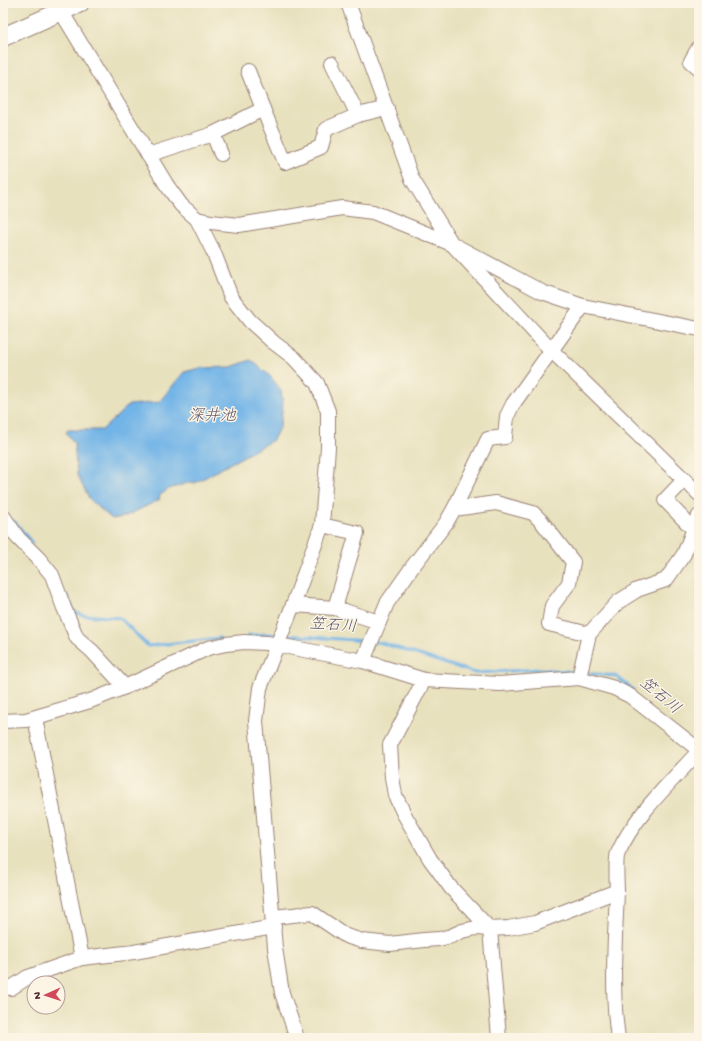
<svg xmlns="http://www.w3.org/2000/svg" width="702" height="1041" font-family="'Gochi Hand','Klee One',sans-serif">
<rect width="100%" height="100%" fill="#fcf5e5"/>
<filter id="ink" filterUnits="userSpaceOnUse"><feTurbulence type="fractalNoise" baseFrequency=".025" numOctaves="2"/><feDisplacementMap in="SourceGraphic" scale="8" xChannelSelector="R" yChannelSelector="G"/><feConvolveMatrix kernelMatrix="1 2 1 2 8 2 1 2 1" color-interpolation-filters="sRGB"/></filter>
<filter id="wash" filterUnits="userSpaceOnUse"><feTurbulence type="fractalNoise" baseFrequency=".012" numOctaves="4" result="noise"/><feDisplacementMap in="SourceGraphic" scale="16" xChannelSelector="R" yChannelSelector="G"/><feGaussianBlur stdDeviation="0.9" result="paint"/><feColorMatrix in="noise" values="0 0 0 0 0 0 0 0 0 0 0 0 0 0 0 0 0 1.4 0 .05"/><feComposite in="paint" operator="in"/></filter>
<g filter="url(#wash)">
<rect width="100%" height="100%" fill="#e8e1be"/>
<!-- water -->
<polygon fill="#71b4e7" stroke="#5e6a89" points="251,360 269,375 281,390 283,404 280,426 273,440 195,483 191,482 169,489 160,495 159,500 124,517 112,519 90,500 77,475 74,443 66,432 68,430 102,430 129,405 159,402 184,372 200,368 231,367"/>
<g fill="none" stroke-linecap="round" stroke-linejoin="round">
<!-- stream -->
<g stroke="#71b4e7" stroke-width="3">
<polyline points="14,521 32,543"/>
<polyline points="67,596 74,612 83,615 120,618 148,646 220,638"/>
<polyline points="286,635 366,641"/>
<polyline points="248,636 266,634 276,635"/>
<polyline points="375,642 382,643 475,673 541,669 575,672"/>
<polyline points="584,673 616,676 633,690"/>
</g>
</g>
</g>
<g filter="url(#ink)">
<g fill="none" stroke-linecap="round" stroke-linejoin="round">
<!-- minor casing -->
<g stroke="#998074" stroke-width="16">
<g id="minor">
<polyline points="56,3 166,184 181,205 197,219 214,253 231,297 250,321 273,342 294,358 317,383 328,411 328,448 322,525 293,605 260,688 256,721 275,948 282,993 297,1038"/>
<polyline points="348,3 412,179 452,244 551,350 699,494"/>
<polyline points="699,47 691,61 699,68"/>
<polyline points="332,63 358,115"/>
<polyline points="248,71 263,109 285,162 321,147 326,129 358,115 387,108"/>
<polyline points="213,134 221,154"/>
<polyline points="148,155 213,134 263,109"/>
<polyline points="197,219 211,222 239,225 342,208 373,212 452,244 542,292 583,306 699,329"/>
<polyline points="684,480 665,500 693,529"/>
<polyline points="454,509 496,503 533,513 542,522 573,562 569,583 552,606 549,624 589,634"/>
<polyline points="3,516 18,538 39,559 52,575 64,608 77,638 92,651 125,687"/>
<polyline points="322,525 357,533 335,608"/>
<polyline points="293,605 335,608 379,622"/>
<polyline points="363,661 387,603 413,566 446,523 454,509 488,439 505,437 507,416 513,404 583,306"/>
<polyline points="579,678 589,634 618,602 637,590 666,580 684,554 699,516"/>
<polyline points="424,680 390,745 392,777 395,795 404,814 430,859 451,888 490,929"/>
<polyline points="35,718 82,958"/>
<polyline points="3,721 26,720 90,701 125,687 208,648 226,644 244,642 267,643 363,661 424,680 500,684 579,678 614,688 630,696 699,750"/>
<polyline points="273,917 312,913 346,936 362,941 390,944 424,940 439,939 451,936 462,931 476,928 490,929"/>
<polyline points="3,987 11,988 28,977 56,967 82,958 134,952 274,927"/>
<polyline points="499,1038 490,929 508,928 535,923 617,891"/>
<path d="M618 1038C611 991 615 940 617 892 617 884 615 859 618 853 635 815 671 782 699 751"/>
</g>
</g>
<!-- major casing -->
<g stroke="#998074" stroke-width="20">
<polyline id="major" points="3,37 80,3"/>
</g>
<!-- minor -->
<use href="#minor" stroke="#fff" stroke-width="14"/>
<!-- major -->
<use href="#major" stroke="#fff" stroke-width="18"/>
</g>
</g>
<g text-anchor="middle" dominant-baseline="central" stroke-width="3" stroke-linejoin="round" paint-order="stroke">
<!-- water labels -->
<g font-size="16" font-style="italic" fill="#58536d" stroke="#fcf5e5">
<text x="212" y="417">深井池</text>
<text transform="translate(333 627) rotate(4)">笠石川</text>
<text transform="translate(659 697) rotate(40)">笠石川</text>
</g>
</g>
<!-- margin -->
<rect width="702" height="1041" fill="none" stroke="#fcf5e5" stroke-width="16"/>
<!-- north arrow -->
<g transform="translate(46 995) rotate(267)"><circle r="19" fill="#fcf5e5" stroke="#b59f9b"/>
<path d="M0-3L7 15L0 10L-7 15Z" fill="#d1495b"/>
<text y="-6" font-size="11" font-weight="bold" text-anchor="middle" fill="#4a1f2b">N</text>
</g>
</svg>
